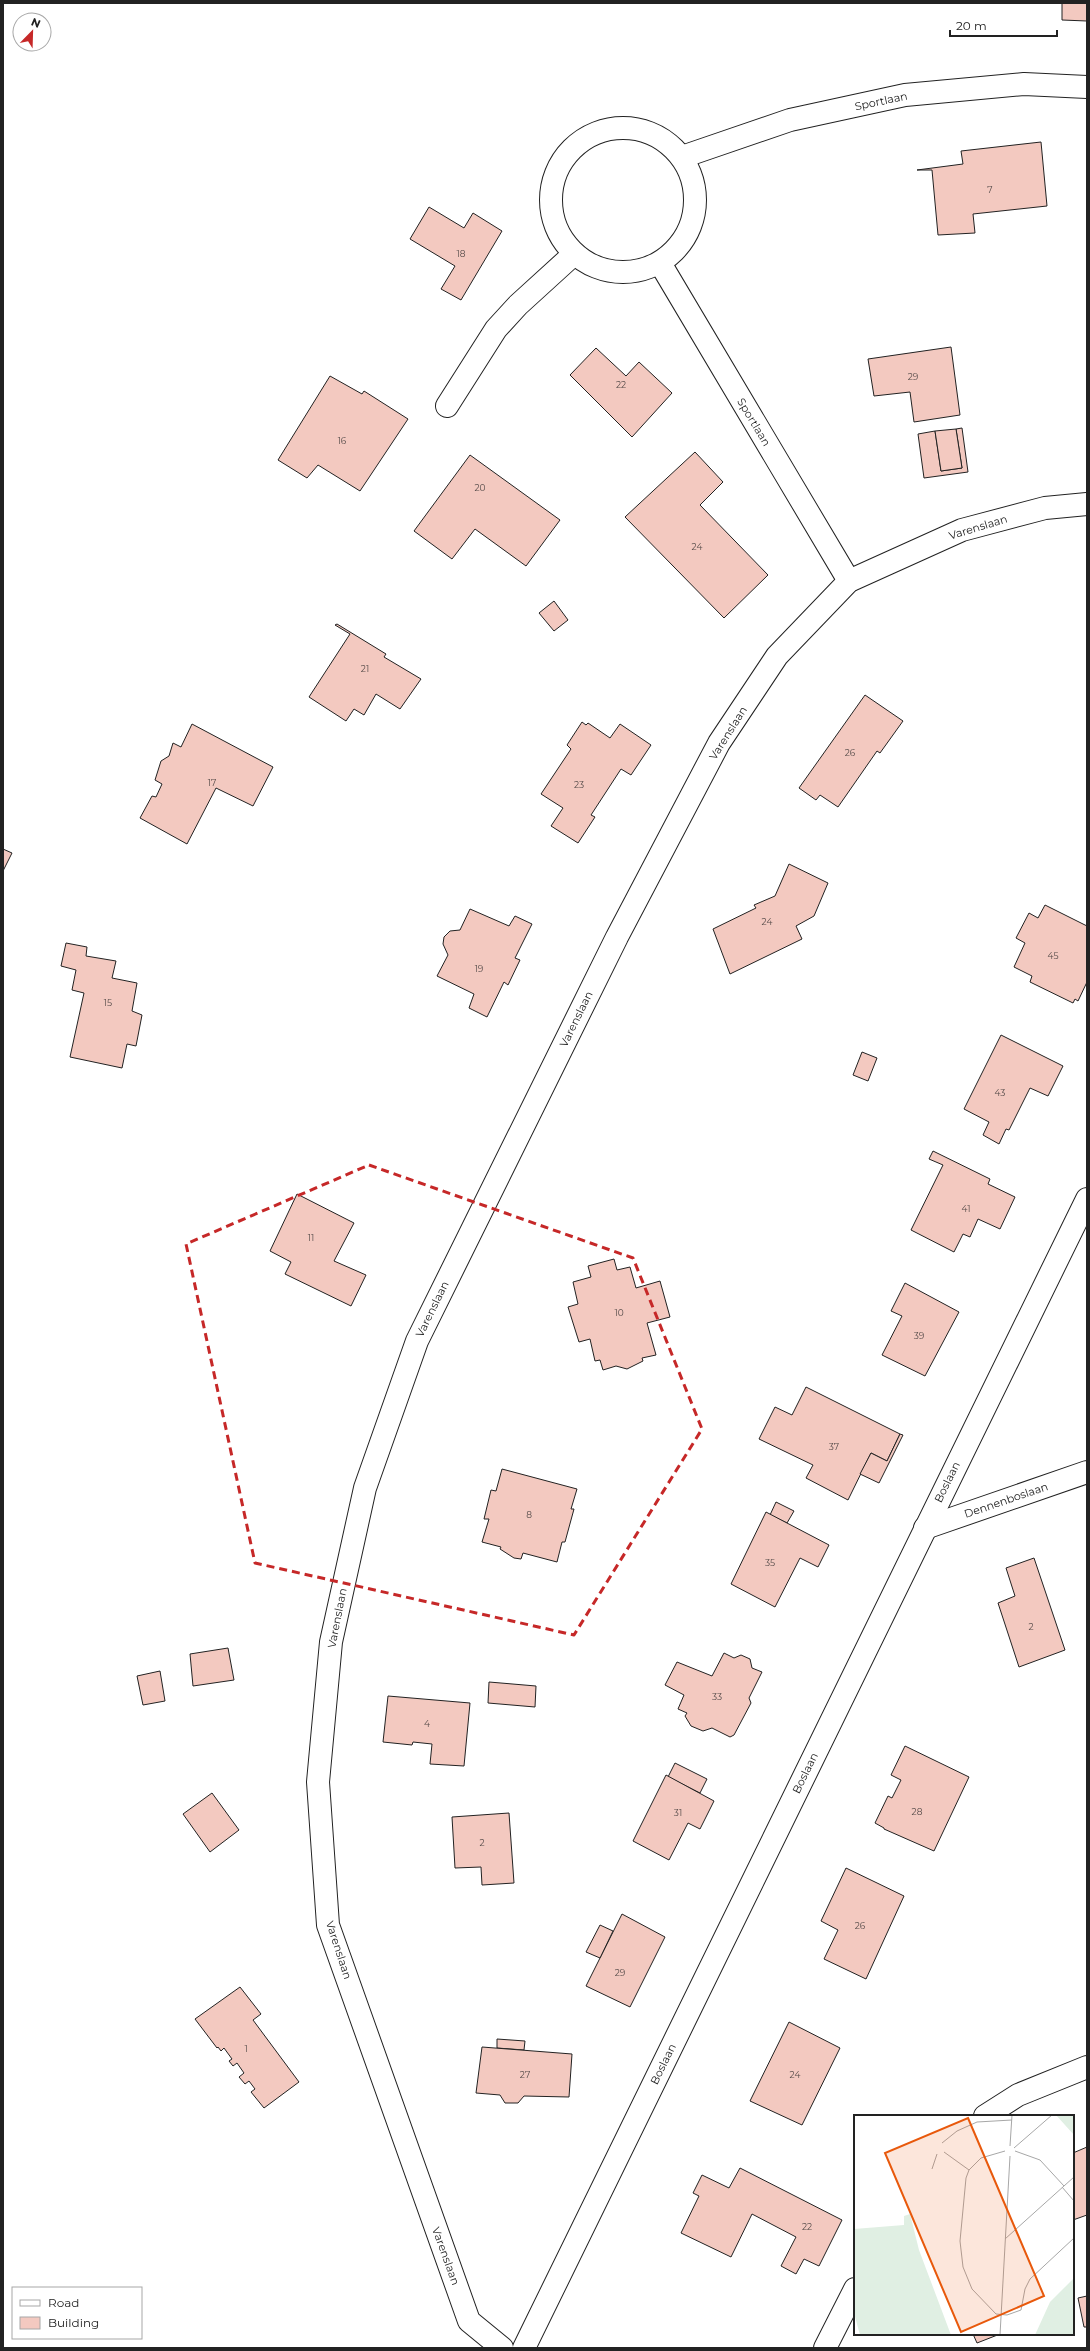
<svg xmlns="http://www.w3.org/2000/svg" width="1090" height="2351" font-family="Montserrat,sans-serif">
<rect width="100%" height="100%" fill="#fff"/>
<!-- building -->
<g fill="#f3c9c0" stroke="#222">
<polygon points="1062,3 1087,3 1087,21 1062,20"/>
<polygon points="1041,142 1047,206 973,214 975,233 938,235 932,170 917,170 963,164 961,151"/>
<polygon points="429,207 464,228 473,213 502,231 461,300 441,289 455,266 410,239"/>
<polygon points="951,347 960,415 914,422 910,392 874,396 868,359"/>
<polygon points="596,348 626,376 639,362 672,393 632,437 570,375"/>
<polygon points="330,376 362,394 364,391 408,419 360,491 318,465 307,478 278,460"/>
<polygon points="962,428 968,472 924,478 918,434 935,431 941,471 962,468 956,429"/>
<polygon points="956,429 962,468 941,471 935,431"/>
<polygon points="695,452 723,482 700,505 768,575 724,618 625,517"/>
<polygon points="470,455 560,520 526,566 475,529 452,559 414,531"/>
<polygon points="554,601 568,620 554,631 539,613"/>
<polygon points="337,624 386,654 384,657 421,679 400,709 376,694 364,715 354,709 346,721 309,697 350,634 335,625"/>
<polygon points="865,695 903,721 880,753 877,751 838,807 820,795 816,800 799,788"/>
<polygon points="582,722 586,725 588,723 610,738 620,724 651,745 631,775 621,769 591,815 595,817 578,843 551,826 563,808 541,794 571,749 567,745"/>
<polygon points="192,724 273,767 253,806 216,788 187,844 140,818 152,796 156,797 162,784 155,780 161,761 169,756 173,743 181,747"/>
<polygon points="3,849 12,853 3,871"/>
<polygon points="789,864 828,883 814,916 796,926 802,939 730,974 713,929 756,908 754,905 775,896"/>
<polygon points="1045,905 1087,926 1087,982 1078,1001 1075,999 1073,1003 1030,982 1032,976 1014,967 1025,943 1016,938 1029,913 1038,918"/>
<polygon points="470,909 509,926 515,916 532,924 515,958 520,960 508,985 504,982 487,1017 469,1008 474,994 437,976 448,955 443,944 444,937 450,931 460,930"/>
<polygon points="66,943 87,947 86,956 116,961 112,978 137,983 132,1011 142,1015 136,1046 127,1044 122,1068 70,1057 84,993 72,990 76,970 61,966"/>
<polygon points="1001,1035 1063,1066 1048,1096 1030,1088 1009,1130 1006,1129 999,1144 983,1135 989,1122 964,1109"/>
<polygon points="862,1052 877,1058 868,1081 853,1075"/>
<polygon points="933,1151 990,1179 988,1184 1015,1197 1000,1229 978,1219 970,1237 963,1234 954,1252 911,1230 943,1165 929,1159"/>
<polygon points="297,1194 354,1223 334,1261 366,1275 351,1306 285,1274 291,1262 270,1251"/>
<polygon points="614,1259 617,1270 630,1267 636,1288 660,1281 670,1317 647,1323 656,1355 642,1358 643,1361 627,1369 616,1366 603,1370 600,1360 595,1361 590,1339 579,1342 568,1307 578,1304 573,1282 591,1277 588,1266"/>
<polygon points="905,1283 959,1312 925,1376 882,1355 902,1316 891,1311"/>
<polygon points="806,1387 900,1434 887,1461 871,1453 848,1500 806,1478 813,1465 759,1439 775,1407 792,1415"/>
<polygon points="900,1434 903,1435 879,1483 860,1474 871,1453 887,1461"/>
<polygon points="502,1469 577,1489 571,1509 574,1509 565,1542 562,1542 557,1562 523,1553 521,1559 514,1558 500,1549 501,1547 482,1542 489,1519 484,1519 491,1490 496,1491"/>
<polygon points="776,1502 794,1511 787,1523 770,1515"/>
<polygon points="766,1512 829,1545 818,1567 800,1558 775,1607 731,1584"/>
<polygon points="1034,1558 1065,1650 1019,1667 998,1603 1015,1596 1006,1568"/>
<polygon points="228,1648 234,1680 193,1686 190,1654"/>
<polygon points="724,1653 734,1658 741,1655 750,1659 752,1668 762,1672 749,1698 751,1703 734,1735 730,1737 712,1728 703,1731 691,1726 685,1716 687,1713 678,1709 684,1695 665,1685 677,1662 712,1676"/>
<polygon points="160,1671 165,1701 143,1705 137,1676"/>
<polygon points="489,1682 536,1686 535,1707 488,1703"/>
<polygon points="388,1696 470,1703 464,1766 430,1764 432,1744 413,1742 412,1745 383,1742"/>
<polygon points="905,1746 969,1777 934,1851 884,1829 884,1828 875,1823 888,1796 892,1798 901,1780 891,1775"/>
<polygon points="675,1763 707,1779 700,1793 668,1777"/>
<polygon points="666,1775 714,1801 700,1829 688,1823 669,1860 633,1841"/>
<polygon points="212,1793 239,1830 210,1852 183,1814"/>
<polygon points="509,1813 514,1883 482,1885 481,1867 455,1868 452,1817"/>
<polygon points="846,1868 904,1896 866,1979 824,1959 838,1930 821,1921"/>
<polygon points="622,1914 665,1937 630,2007 586,1986"/>
<polygon points="600,1925 613,1931 600,1958 586,1952"/>
<polygon points="240,1987 261,2014 253,2020 299,2082 264,2108 251,2092 255,2089 249,2081 245,2084 239,2077 244,2073 237,2063 233,2066 229,2061 232,2059 224,2048 221,2051 218,2047 217,2048 195,2019"/>
<polygon points="789,2022 840,2048 802,2125 750,2101"/>
<polygon points="497,2039 525,2041 524,2050 497,2048"/>
<polygon points="482,2047 572,2054 569,2097 524,2096 518,2103 505,2103 500,2095 476,2093"/>
<polygon points="1087,2147 1087,2215 1073,2220 1073,2153"/>
<polygon points="740,2168 842,2220 819,2266 804,2259 796,2274 781,2266 796,2237 752,2214 731,2257 681,2233 699,2196 693,2193 702,2175 729,2188"/>
<polygon points="1087,2296 1087,2327 1084,2327 1078,2298"/>
<polygon points="973,2334 1000,2334 977,2343"/>
</g>
<g fill="none" stroke-linecap="round" stroke-linejoin="round">
<!-- minor casing -->
<g stroke="#222" stroke-width="24">
<g id="minor">
<circle cx="623" cy="200" r="72"/>
<polyline points="682,157 790,120 905,95 1024,84 1087,87"/>
<polyline points="660,263 849,581"/>
<polyline points="447,406 496,329 518,305 574,254"/>
<polyline points="925,1528 1087,1472"/>
<polyline points="985,2116 1018,2095 1087,2067"/>
<polyline points="502,2348 469,2321 328,1925 318,1782 331,1642 365,1488 417,1341 617,937 719,743 777,656 849,581 962,530 1045,508 1087,504"/>
<polyline points="524,2348 1087,1199"/>
<polyline points="825,2348 855,2289"/>
</g>
</g>
<!-- minor -->
<use href="#minor" stroke="#fff" stroke-width="22"/>
</g>
<!-- marked area -->
<path fill="none" stroke="#c62828" stroke-width="3" stroke-dasharray="8 5" stroke-linejoin="round" d="M369 1165 633 1258 702 1429 574 1635 255 1563 186 1244Z"/>
<g text-anchor="middle" dominant-baseline="central" stroke-width="3" stroke-linejoin="round" paint-order="stroke">
<!-- number labels -->
<g font-size="9" fill="#564c4a">
<text x="990" y="189">7</text>
<text x="461" y="253">18</text>
<text x="913" y="376">29</text>
<text x="621" y="384">22</text>
<text x="342" y="440">16</text>
<text x="480" y="487">20</text>
<text x="697" y="546">24</text>
<text x="365" y="668">21</text>
<text x="850" y="752">26</text>
<text x="212" y="782">17</text>
<text x="579" y="784">23</text>
<text x="767" y="921">24</text>
<text x="1053" y="955">45</text>
<text x="479" y="968">19</text>
<text x="108" y="1002">15</text>
<text x="1000" y="1092">43</text>
<text x="966" y="1208">41</text>
<text x="311" y="1237">11</text>
<text x="619" y="1312">10</text>
<text x="919" y="1335">39</text>
<text x="834" y="1446">37</text>
<text x="529" y="1514">8</text>
<text x="770" y="1562">35</text>
<text x="1031" y="1626">2</text>
<text x="717" y="1696">33</text>
<text x="427" y="1723">4</text>
<text x="917" y="1811">28</text>
<text x="678" y="1812">31</text>
<text x="482" y="1842">2</text>
<text x="860" y="1925">26</text>
<text x="620" y="1972">29</text>
<text x="246" y="2048">1</text>
<text x="525" y="2074">27</text>
<text x="795" y="2074">24</text>
<text x="807" y="2226">22</text>
</g>
<!-- street labels -->
<g font-size="11" fill="#222" stroke="#fff">
<text transform="translate(881 101) rotate(-12)">Sportlaan</text>
<text transform="translate(754 422) rotate(59)">Sportlaan</text>
<text transform="translate(978 527) rotate(-17)">Varenslaan</text>
<text transform="translate(728 733) rotate(-58)">Varenslaan</text>
<text transform="translate(576 1019) rotate(-64)">Varenslaan</text>
<text transform="translate(432 1309) rotate(-64)">Varenslaan</text>
<text transform="translate(947 1482) rotate(-64)">Boslaan</text>
<text transform="translate(1006 1500) rotate(-19)">Dennenboslaan</text>
<text transform="translate(337 1618) rotate(-79)">Varenslaan</text>
<text transform="translate(805 1773) rotate(-64)">Boslaan</text>
<text transform="translate(339 1950) rotate(72)">Varenslaan</text>
<text transform="translate(663 2064) rotate(-64)">Boslaan</text>
<text transform="translate(446 2256) rotate(70)">Varenslaan</text>
</g>
</g>
<!-- overview -->
<g transform="translate(854 2115)">
<rect width="220" height="220" fill="#fff"/>
<path d="M202 0H220V20ZM56 99 65 135 97 220H6L0 198V114L50 110V101ZM220 163V220H181L196 187Z" fill="#e0efe3"/>
<path fill="none" stroke="#a7a7a7" stroke-width="1" d="M88 28 103 16 123 7 158 5M156 31 158 0M160 33 198 0M151 36 127 43 115 55 112 63 106 126 109 152 118 174 142 199 153 200 167 195 171 174 176 164 220 123M161 36 186 45 210 71M90 37 115 55M78 54 83 39M208 72 220 86M151 124 220 62M146 220 156 41"/>
<path fill="#e8590c" fill-opacity="0.15" stroke="#e8590c" stroke-width="2" d="M114 3 190 181 107 217 31 38Z"/>
<rect width="220" height="220" fill="none" stroke="#222" stroke-width="2"/>
</g>
<!-- border -->
<rect width="1090" height="2351" fill="none" stroke="#222222" stroke-width="8"/>
<!-- legend -->
<rect x="12" y="2287" width="130" height="52" fill="#ffffff" stroke="#a7a7a7"/>
<rect x="20" y="2300" width="20" height="6" fill="#ffffff" stroke="#a7a7a7"/>
<text x="48" y="2307" font-size="12" fill="#222222">Road</text>
<rect x="20" y="2317" width="20" height="12" fill="#f3c9c0" stroke="#a7a7a7"/>
<text x="48" y="2327" font-size="12" fill="#222222">Building</text>
<!-- north arrow -->
<g transform="translate(32 32) rotate(23)"><circle r="19" fill="#ffffff" stroke="#a7a7a7"/>
<path d="M0-3L7 15L0 10L-7 15Z" fill="#c62828"/>
<text y="-6" font-size="11" font-weight="bold" text-anchor="middle" fill="#222222">N</text>
</g>
<!-- scale -->
<path d="M950 30v6h107v-6" fill="none" stroke="#222222" stroke-width="2"/>
<text x="956" y="30" font-size="12" fill="#222222" stroke="#ffffff" stroke-width="3" paint-order="stroke">20 m</text>
</svg>
